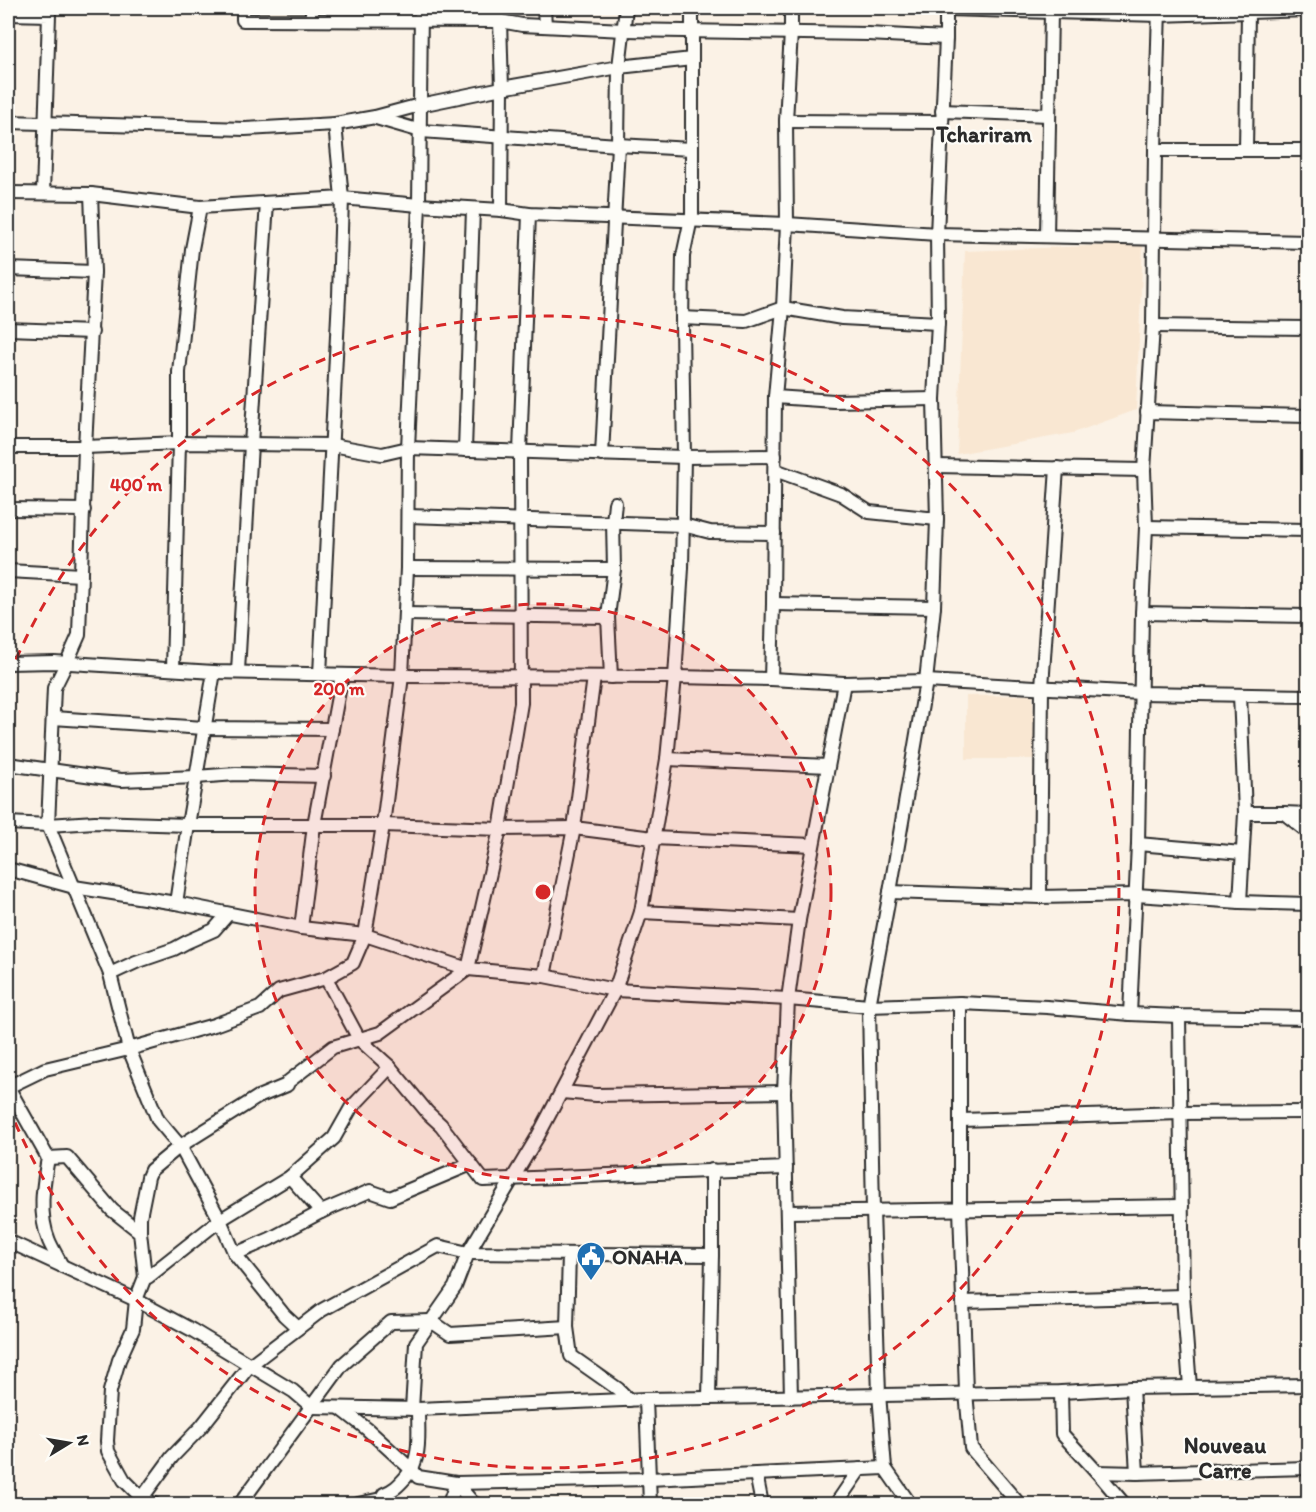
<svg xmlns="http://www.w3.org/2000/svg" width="1316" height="1512" font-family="Itim,sans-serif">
<rect width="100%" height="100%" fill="#fbf2e6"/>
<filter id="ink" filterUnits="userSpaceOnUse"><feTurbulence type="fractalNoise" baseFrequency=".0167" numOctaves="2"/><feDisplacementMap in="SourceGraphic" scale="12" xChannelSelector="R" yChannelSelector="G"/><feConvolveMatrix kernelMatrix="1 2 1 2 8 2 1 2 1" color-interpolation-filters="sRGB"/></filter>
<g filter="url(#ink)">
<!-- built -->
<g fill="#f9e7d2">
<polygon points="1143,244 1136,410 1073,433 957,454 965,251"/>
<polygon points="1033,695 1034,759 966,759 966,696"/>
</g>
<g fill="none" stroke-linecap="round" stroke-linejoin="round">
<!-- minor casing -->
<g stroke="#2b2b2b" stroke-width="16">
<g id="minor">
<polyline points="243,8 243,20 500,21 522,25 624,30 868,34 946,38"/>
<polyline points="491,8 500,21 502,88 501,210"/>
<polyline points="544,8 545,26"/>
<polyline points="946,9 1159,15 1308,10"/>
<polyline points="8,14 49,15 43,193"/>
<polyline points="312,20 312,8"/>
<polyline points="370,20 371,8"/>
<polyline points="942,111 1049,115"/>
<polyline points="376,118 421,131 618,145 691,149"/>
<polyline points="786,121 941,122"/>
<polyline points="8,122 245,129 335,124 375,117 420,105 502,88 619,67 692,59"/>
<polyline points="1155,150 1308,150"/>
<polyline points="1246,150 1248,12"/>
<polyline points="8,193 91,194 200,207 342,198 419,205 501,210 529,214 787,224 937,234 1308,242"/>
<polyline points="91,194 94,272 85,447 79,635 67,662 54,688 48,825 110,974 129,1049 158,1120 180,1146 220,1220 235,1254 284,1315 298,1328"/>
<polyline points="1047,236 1051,12"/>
<polyline points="8,269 94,272"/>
<polyline points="682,318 746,321 783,308 842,318 938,323"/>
<polyline points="1153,326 1308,328"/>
<polyline points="8,329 92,332"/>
<polyline points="775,397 834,401 934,399"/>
<polyline points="1147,412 1308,416"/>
<polyline points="8,447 85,447 179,443 332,445 382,454 408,448 684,457 775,456"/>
<polyline points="465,450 473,209"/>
<polyline points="602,455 618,145 619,67 626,8"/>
<polyline points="936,466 1144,470"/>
<polyline points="775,470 841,494 869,512 937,519"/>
<polyline points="8,509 84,510"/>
<polyline points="408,516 683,525 710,532 774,533"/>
<polyline points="1146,527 1308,530"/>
<polyline points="407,568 614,569"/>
<polyline points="8,571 81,575"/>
<polyline points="773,604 934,607"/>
<polyline points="1142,613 1308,616"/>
<polyline points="405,614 608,617"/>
<polyline points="8,663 54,662 214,672 402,676 675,677 771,679 844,683 926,681 1141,693 1308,696"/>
<polyline points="173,669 179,443 179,372 192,249 200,207"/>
<polyline points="238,671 251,444 267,203"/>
<polyline points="320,674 339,296 342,198 335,124"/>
<polyline points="611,677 608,617 614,569 613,522 615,503"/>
<polyline points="771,679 773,604 775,397 783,308 787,224 786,121 791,32 791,8"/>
<polyline points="1240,695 1245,813 1240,902"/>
<polyline points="53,718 204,728 332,729"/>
<polyline points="667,759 828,766"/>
<polyline points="8,764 121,780 196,777 236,774 324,776"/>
<polyline points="1245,813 1284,813 1308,814"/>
<polyline points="1284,813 1308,832"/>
<polyline points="8,823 48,825 95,822 188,825 383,825 500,829 574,828 653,838 813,845"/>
<polyline points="1138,844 1242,853"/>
<polyline points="8,869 74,887 176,903 301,928 365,935 468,969 544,976 615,990 788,999 869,1006 960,1003 1047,1007 1130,1014 1179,1016 1308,1018"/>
<polyline points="890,892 1040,897 1136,895 1240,902 1308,904"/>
<polyline points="1040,897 1042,687 1057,468"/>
<polyline points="176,903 188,825 214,672"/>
<polyline points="641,912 799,920"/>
<polyline points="301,928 314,825 342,675"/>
<polyline points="110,974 136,962 174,949 187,942 214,930 228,914"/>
<polyline points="544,976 574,828 594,677"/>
<polyline points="326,978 359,1039 390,1067 428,1113 441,1125 483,1180 786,1168"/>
<polyline points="960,1003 960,1208 966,1392 971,1448 1019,1504"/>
<polyline points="1130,1014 1138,844 1142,613 1146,527 1144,470 1153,326 1155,150 1159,8"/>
<polyline points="1179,1016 1183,1296 1190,1387"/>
<polyline points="8,1087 45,1069 129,1049 214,1025 260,1008 279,991 326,978 353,963 365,935 383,825 402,676 407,568 408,448 419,205 421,8"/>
<polyline points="8,1087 48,1158 67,1157 112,1210 140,1232 145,1277 136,1300 133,1329 119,1360 110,1391 107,1441 108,1451 124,1480 142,1498"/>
<polyline points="562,1092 596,1095 784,1092"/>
<polyline points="961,1120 1180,1113 1308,1112"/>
<path d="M48 1158C43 1186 38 1214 49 1241 53 1250 58 1258 62 1266"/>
<polyline points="290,1177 321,1212"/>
<polyline points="787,1212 1182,1206"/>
<polyline points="140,1232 140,1217 148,1177 151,1170 180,1146 258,1097 287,1085 288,1082 333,1047 380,1033 468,969 500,829 521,703 520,452 529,214"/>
<polyline points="8,1241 136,1300 192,1330 293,1391 312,1407 418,1409 646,1399 1061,1392 1132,1388 1308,1385"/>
<polyline points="235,1254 270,1239 321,1212 370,1191 390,1198 471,1164"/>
<polyline points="569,1254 567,1327 571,1356 618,1389 629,1400"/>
<polyline points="145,1277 148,1277 220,1220 290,1177 334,1138 351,1108 390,1067"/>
<polyline points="963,1302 1183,1296"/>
<polyline points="1132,1388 1137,1473"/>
<polyline points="1061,1392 1062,1434 1097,1472 1124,1504"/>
<polyline points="791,1397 784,1092 788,999 799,920 844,683"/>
<polyline points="709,1398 712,1255 712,1170"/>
<polyline points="646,1399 650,1504"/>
<polyline points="340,1408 367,1429 412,1470 418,1477 456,1483 649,1479 885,1468"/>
<polyline points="412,1409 416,1343 455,1287 468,1253 538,1136 615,990 641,912 667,759 675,677 682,568 684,457 682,325 683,256 692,214 692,8"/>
<polyline points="1097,1472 1137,1473 1308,1468"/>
<polyline points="756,1474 762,1504"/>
<polyline points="456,1483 473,1503 476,1504"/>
<polyline points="154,1504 142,1498 172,1457 201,1427 250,1365 322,1310 438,1246 468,1253 712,1255"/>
<polyline points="240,1504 342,1365 391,1322 431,1321 450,1334 567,1327"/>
<polyline points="358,1504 381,1499"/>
<path d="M384 1504 381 1499 384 1494C394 1490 398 1486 406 1477 422 1459 418 1433 418 1409"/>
<polyline points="449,1504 456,1483"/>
<polyline points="836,1504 860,1469"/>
<polyline points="910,1504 885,1468 879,1394 873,1211 869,1006 890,892 926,681 934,607 937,519 934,399 938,323 937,234 946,38 946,8"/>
</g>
</g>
<!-- minor -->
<use href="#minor" stroke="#fdfcf7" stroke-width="12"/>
</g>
</g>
<!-- distance rings -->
<circle cx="543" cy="892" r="288" fill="#d62828" fill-opacity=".12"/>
<g fill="none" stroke="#d62828" stroke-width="3" stroke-dasharray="10 8">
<circle cx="543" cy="892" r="288"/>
<path d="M9 676A576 576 0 1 1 9 1108"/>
</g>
<!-- icons -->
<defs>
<g id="civic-pin" transform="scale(1.5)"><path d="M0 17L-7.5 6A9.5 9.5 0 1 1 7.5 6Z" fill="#1f6fb2" stroke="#fdfcf7"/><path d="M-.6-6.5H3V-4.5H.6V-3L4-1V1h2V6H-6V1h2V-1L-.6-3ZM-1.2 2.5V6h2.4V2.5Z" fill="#fff"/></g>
</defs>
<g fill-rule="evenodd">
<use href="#civic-pin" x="591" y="1256"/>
</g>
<g text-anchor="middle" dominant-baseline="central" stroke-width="4.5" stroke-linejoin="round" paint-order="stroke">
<!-- poi labels -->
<g font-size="21" font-weight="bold" fill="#2b2b2b" stroke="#fdfcf7" text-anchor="start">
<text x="612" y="1256">ONAHA</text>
</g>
<!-- neighbourhood labels -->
<g font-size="22" font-weight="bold" fill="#2b2b2b" stroke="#fdfcf7">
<text x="984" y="134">Tchariram</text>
<text x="1225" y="1445">Nouveau<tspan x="1225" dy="25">Carre</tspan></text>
</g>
</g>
<circle cx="543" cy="892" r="9" fill="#d62828" stroke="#fdfcf7" stroke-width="3"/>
<g font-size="18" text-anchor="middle" font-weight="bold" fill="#d62828" stroke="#fdfcf7" stroke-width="4.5" stroke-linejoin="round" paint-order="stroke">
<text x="136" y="491">400 m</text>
<text x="339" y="695">200 m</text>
</g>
<!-- margin -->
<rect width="1316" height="1512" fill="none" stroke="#fdfcf7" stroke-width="30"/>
<rect x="15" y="15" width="1286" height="1482" fill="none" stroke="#2b2b2b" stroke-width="2" filter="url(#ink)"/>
<!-- north arrow -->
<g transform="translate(69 1443) rotate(79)" stroke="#fdfcf7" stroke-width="4.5" paint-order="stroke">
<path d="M0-4.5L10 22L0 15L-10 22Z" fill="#2b2b2b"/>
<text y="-9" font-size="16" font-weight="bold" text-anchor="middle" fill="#2b2b2b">N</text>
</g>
</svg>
